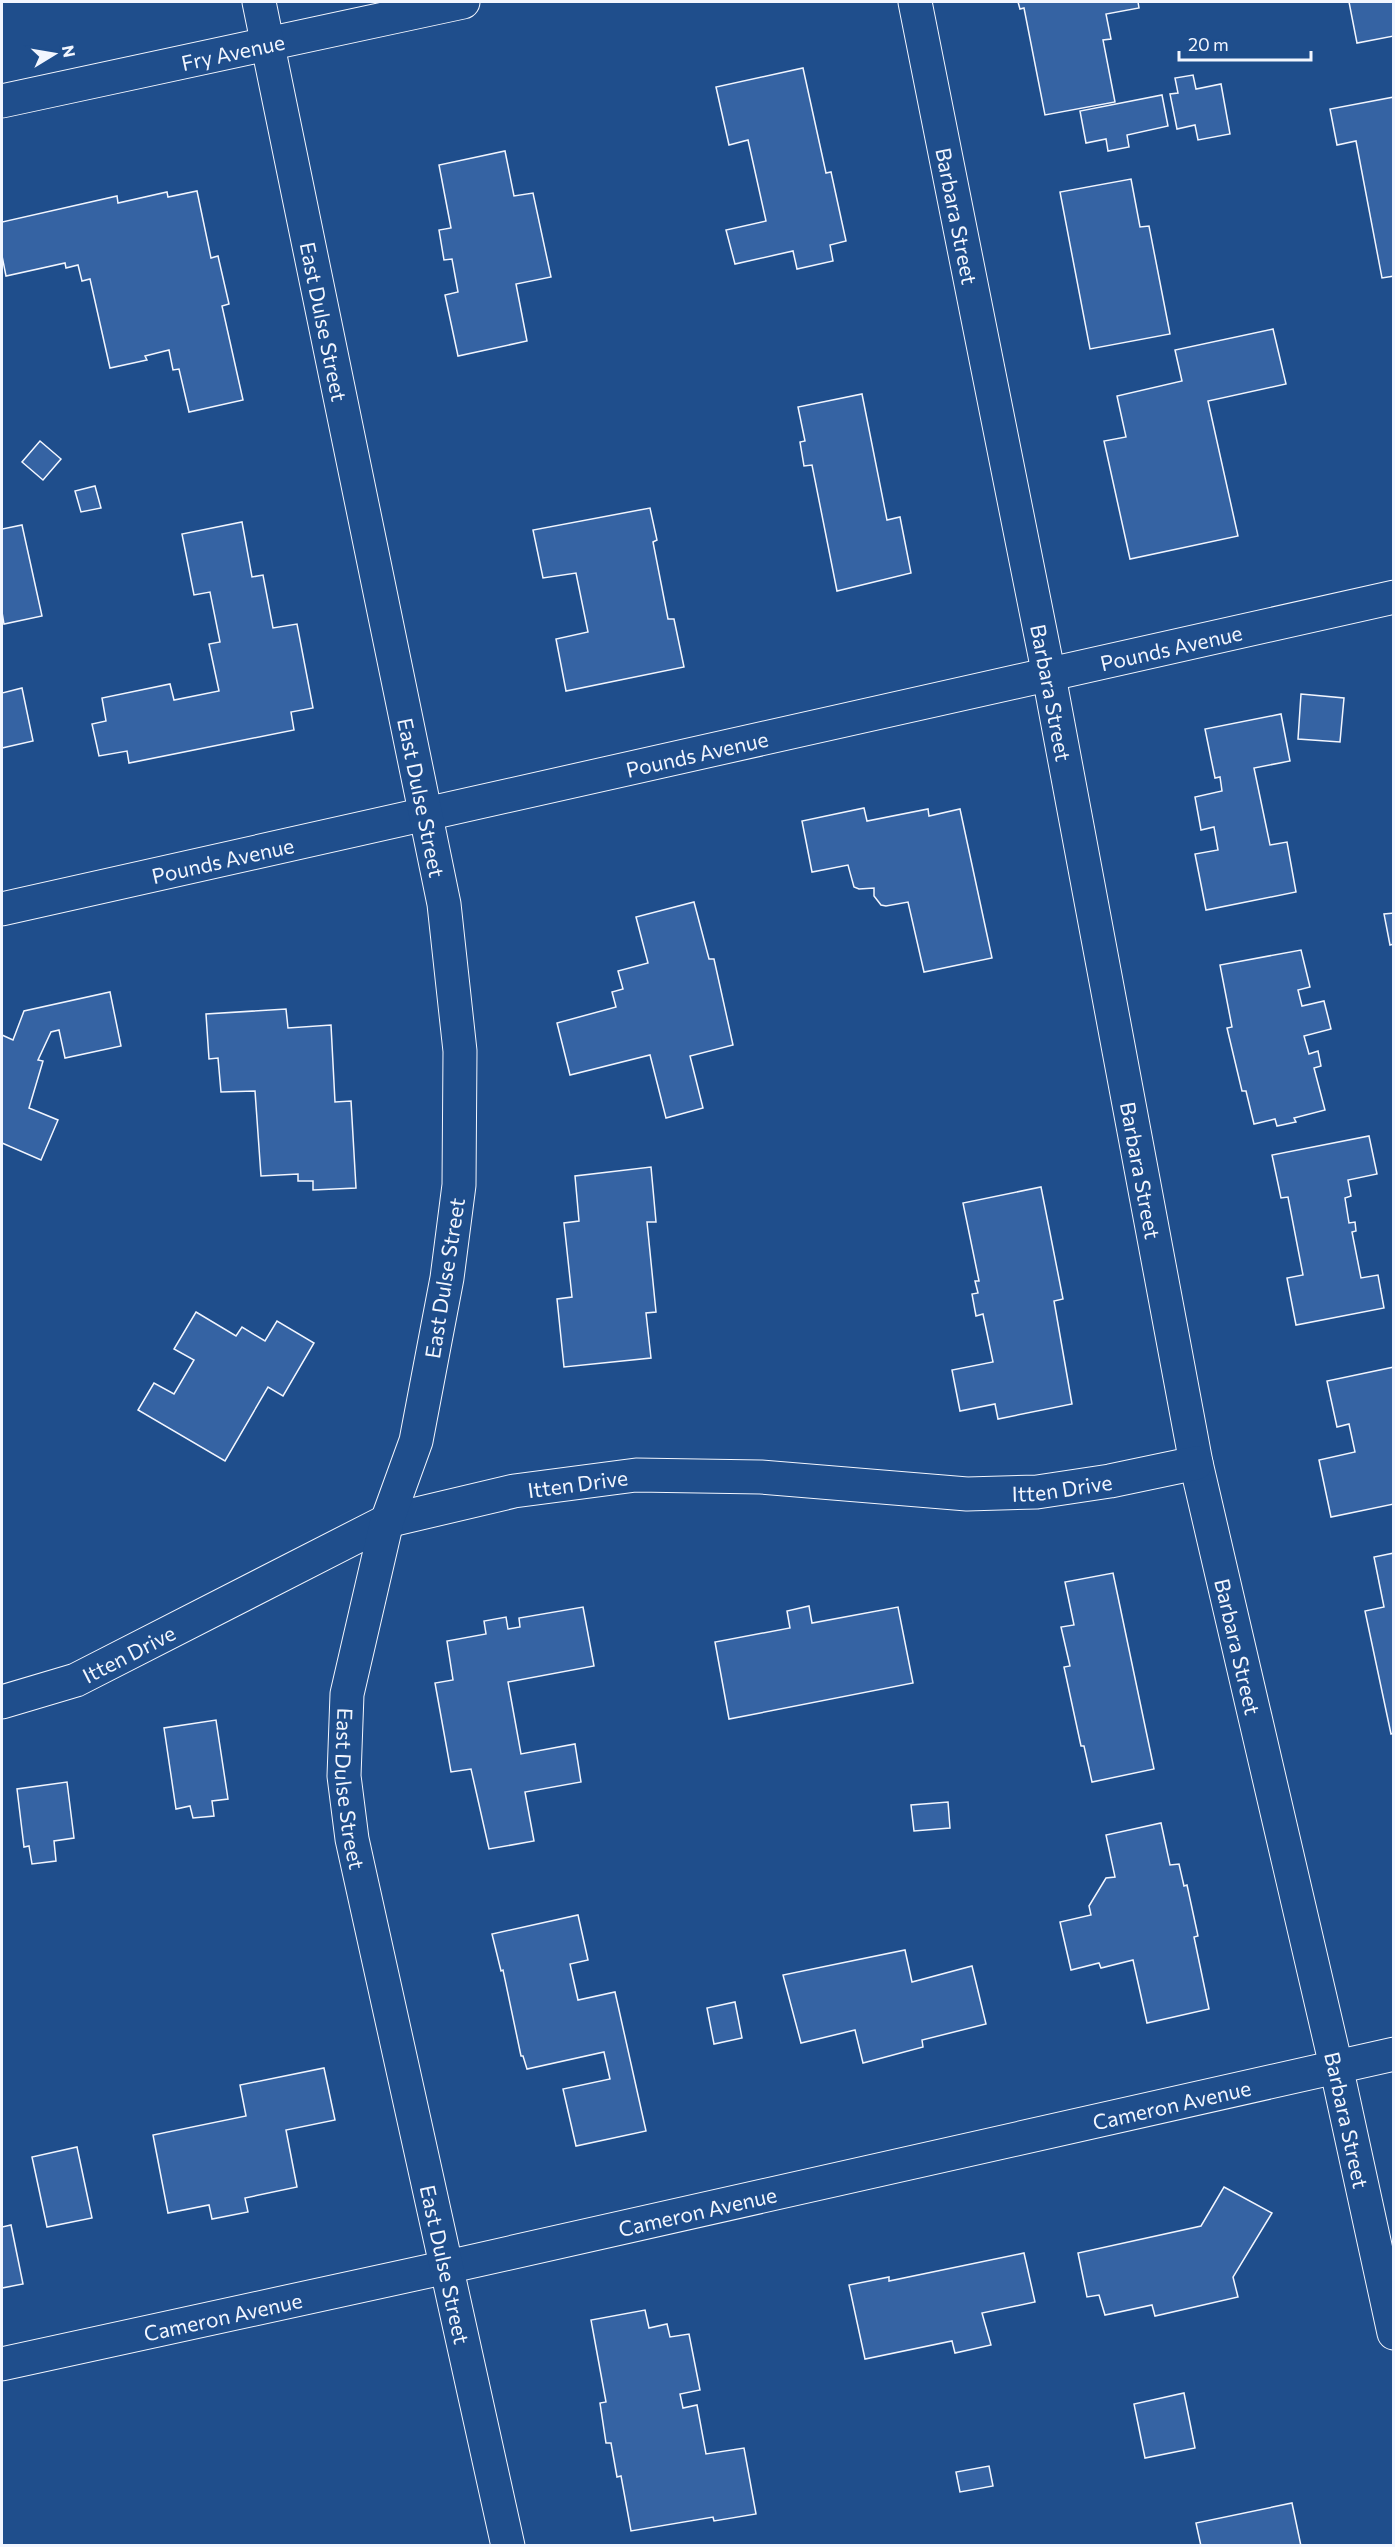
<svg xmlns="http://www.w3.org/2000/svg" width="1395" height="2547" font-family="Commissioner,sans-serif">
<rect width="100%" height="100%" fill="#1f4e8c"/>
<!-- building -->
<g fill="#3563a3" stroke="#f2f6ff" stroke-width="1.5">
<polygon points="1018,2 1138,2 1139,8 1106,14 1111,39 1103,40 1115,102 1045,115 1024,8 1020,9"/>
<polygon points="1349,2 1394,2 1394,36 1357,43"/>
<polygon points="803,68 826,173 831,172 846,241 830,245 833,261 797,269 793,251 735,264 726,230 766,221 748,140 729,145 716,87"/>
<polygon points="1193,75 1196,89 1221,84 1230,134 1198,140 1195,125 1177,129 1170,94 1178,93 1175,78"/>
<polygon points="1162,95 1168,126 1127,135 1129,147 1108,151 1106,139 1086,143 1080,111"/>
<polygon points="1394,97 1394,276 1382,278 1356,141 1337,145 1330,109"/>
<polygon points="505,151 514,196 533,193 551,277 516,284 527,341 458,356 445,295 458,292 452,259 444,260 439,230 451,228 439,165"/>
<polygon points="1131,179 1140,227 1149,226 1170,334 1090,349 1060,192"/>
<polygon points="197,191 211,258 218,256 229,304 222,306 243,400 189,412 179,369 173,370 169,350 145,356 147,360 110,368 90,279 82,281 78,265 66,268 65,263 6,276 2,256 2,222 117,196 118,203 167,192 168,197"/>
<polygon points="1273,329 1286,384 1208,401 1238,536 1130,559 1104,441 1126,437 1117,396 1182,381 1175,350"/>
<polygon points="862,394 887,520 900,517 911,573 837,591 812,465 804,466 800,442 805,441 798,407"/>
<polygon points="40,441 61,459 43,480 22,462"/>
<polygon points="95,486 101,508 81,512 75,491"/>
<polygon points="650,508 657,540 653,542 668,619 674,619 684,667 566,691 556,639 588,632 576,573 543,578 533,530"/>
<polygon points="242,522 252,577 263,575 273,628 297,624 313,708 291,712 294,730 129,763 127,751 99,756 92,724 106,721 102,698 170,684 174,700 219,691 209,644 220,642 210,592 194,595 182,534"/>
<polygon points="22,525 42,616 4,624 2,612 2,529"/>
<polygon points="22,688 33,741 2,748 2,693"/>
<polygon points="1301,694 1344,698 1340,742 1298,739"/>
<polygon points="1281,714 1290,761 1254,768 1270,845 1287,842 1296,892 1206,910 1195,854 1218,850 1214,827 1201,830 1195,797 1222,791 1220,777 1215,778 1205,729"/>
<polygon points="864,808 867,821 928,809 929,816 960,809 992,958 924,972 908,902 886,906 881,905 874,896 874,888 859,889 854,887 848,865 812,872 802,821"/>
<polygon points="694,902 709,959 714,959 733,1045 690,1056 703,1108 666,1118 650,1055 570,1075 557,1023 616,1007 612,992 623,989 618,971 648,963 636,917"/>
<polygon points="1394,913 1394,944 1390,945 1384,914"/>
<polygon points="1301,950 1310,987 1298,990 1302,1006 1324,1001 1331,1029 1304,1036 1309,1054 1318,1051 1321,1066 1314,1068 1325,1110 1294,1118 1296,1122 1277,1126 1275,1119 1254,1124 1246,1091 1242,1091 1227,1028 1232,1027 1220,965"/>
<polygon points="110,992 121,1046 65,1058 59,1030 51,1032 38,1060 43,1061 29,1108 58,1120 41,1160 2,1143 2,1035 13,1040 24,1011"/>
<polygon points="286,1009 288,1028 331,1025 335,1102 351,1101 356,1188 313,1190 313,1181 298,1181 298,1174 261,1176 255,1091 221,1092 218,1058 209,1059 206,1014"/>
<polygon points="1369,1136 1377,1174 1348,1180 1351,1196 1345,1198 1349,1223 1355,1222 1356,1231 1352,1232 1361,1278 1378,1275 1384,1308 1296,1325 1287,1278 1303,1275 1288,1197 1281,1198 1272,1155"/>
<polygon points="651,1167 656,1222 647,1222 656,1312 646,1313 651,1358 564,1367 557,1299 572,1297 564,1223 579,1221 575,1176"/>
<polygon points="1041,1187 1063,1299 1054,1301 1072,1404 998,1419 995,1404 960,1411 952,1370 993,1362 983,1314 976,1316 972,1294 978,1293 975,1281 979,1281 963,1203"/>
<polygon points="196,1312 236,1336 242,1327 265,1341 277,1321 314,1343 283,1396 268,1387 225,1461 138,1410 154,1383 174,1394 194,1360 174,1349"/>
<polygon points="1394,1367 1394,1504 1331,1517 1319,1460 1355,1452 1349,1424 1337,1427 1327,1381"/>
<polygon points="1394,1553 1394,1733 1391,1734 1365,1611 1384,1607 1374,1557"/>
<polygon points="1113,1573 1154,1769 1092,1782 1084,1746 1081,1746 1064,1667 1070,1666 1061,1627 1074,1625 1065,1582"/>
<polygon points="809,1606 812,1623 898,1607 913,1683 729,1719 715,1642 790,1628 787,1611"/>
<polygon points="583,1607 594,1666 508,1682 521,1754 575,1744 581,1782 525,1792 534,1841 489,1849 471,1769 451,1772 435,1683 453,1680 447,1641 486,1634 484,1621 506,1617 508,1629 520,1627 519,1618"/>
<polygon points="216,1720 228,1799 212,1801 214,1816 193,1818 190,1806 176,1809 164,1728"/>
<polygon points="67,1782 74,1838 54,1841 56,1861 32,1864 29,1846 24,1847 17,1789"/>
<polygon points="948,1802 950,1828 914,1831 911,1805"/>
<polygon points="1161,1823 1170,1865 1179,1864 1184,1886 1187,1885 1198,1936 1194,1937 1209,2009 1147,2023 1133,1960 1101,1968 1099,1963 1071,1970 1060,1922 1091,1915 1089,1906 1106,1878 1115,1877 1106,1835"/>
<polygon points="578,1915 588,1960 570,1964 578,2000 615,1992 646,2131 576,2146 563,2089 610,2079 604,2052 527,2069 523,2056 521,2056 503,1970 501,1971 492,1934"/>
<polygon points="905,1950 912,1982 972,1966 986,2024 922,2040 923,2047 863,2063 855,2030 801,2043 783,1975"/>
<polygon points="735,2002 742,2038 714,2044 707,2008"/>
<polygon points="324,2068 335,2120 286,2130 297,2187 245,2198 248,2212 212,2219 209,2205 168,2213 153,2135 246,2116 240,2085"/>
<polygon points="77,2147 92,2218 47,2227 32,2157"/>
<polygon points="1224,2187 1272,2213 1233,2277 1238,2297 1155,2316 1152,2305 1105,2315 1099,2295 1087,2297 1078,2253 1201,2226"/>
<polygon points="11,2225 23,2284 2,2288 2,2227"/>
<polygon points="1024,2253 1035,2302 982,2313 991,2345 955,2353 952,2341 865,2359 849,2285 889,2277 889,2281"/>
<polygon points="645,2310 649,2328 667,2324 670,2337 689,2334 700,2390 680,2394 683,2408 697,2405 706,2454 744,2448 756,2514 714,2521 713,2517 631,2531 621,2476 617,2477 611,2443 606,2443 600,2403 606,2402 591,2320"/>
<polygon points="1184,2393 1195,2448 1145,2458 1134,2404"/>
<polygon points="989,2466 993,2486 960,2492 956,2472"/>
<polygon points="1292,2503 1301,2546 1201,2546 1196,2523"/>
</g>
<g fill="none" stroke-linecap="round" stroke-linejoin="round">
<!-- street casing -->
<g stroke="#f2f6ff" stroke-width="35">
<g id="street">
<path id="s1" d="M915 2 1049 676 1196 1463 1336 2066 1394 2333"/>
<path id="s2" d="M2 101 463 2"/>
<path id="s3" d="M2 909 1394 597"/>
<path id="s4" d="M2 1702 76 1680 387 1521 514 1491 636 1475 761 1477 967 1494 1037 1492 1110 1481 1196 1463"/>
<path id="s5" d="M2 2364 447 2267 1394 2054"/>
</g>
</g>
<!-- secondary casing -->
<g stroke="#f2f6ff" stroke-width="35">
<g id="secondary">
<path id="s6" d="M259 2 444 904 460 1051 459 1185 447 1278 416 1441 387 1521 347 1694 344 1776 352 1839 508 2546"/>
</g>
</g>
<!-- street -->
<use href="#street" stroke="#1f4e8c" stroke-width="33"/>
<!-- secondary -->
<use href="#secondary" stroke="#1f4e8c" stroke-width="33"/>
</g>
<g text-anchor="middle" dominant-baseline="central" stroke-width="4.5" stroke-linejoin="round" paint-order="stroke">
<!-- street labels -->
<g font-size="21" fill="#f2f6ff" stroke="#1f4e8c">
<text stroke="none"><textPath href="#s2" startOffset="236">Fry Avenue</textPath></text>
<text stroke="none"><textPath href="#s1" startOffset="218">Barbara Street</textPath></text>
<text stroke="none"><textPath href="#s6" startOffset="326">East Dulse Street</textPath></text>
<text stroke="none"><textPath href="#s3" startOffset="1198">Pounds Avenue</textPath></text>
<text stroke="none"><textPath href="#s1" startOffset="704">Barbara Street</textPath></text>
<text stroke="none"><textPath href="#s3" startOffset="712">Pounds Avenue</textPath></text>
<text stroke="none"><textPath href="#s6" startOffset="812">East Dulse Street</textPath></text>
<text stroke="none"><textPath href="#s3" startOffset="226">Pounds Avenue</textPath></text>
<text stroke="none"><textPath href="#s1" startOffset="1190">Barbara Street</textPath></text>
<text transform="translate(444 1278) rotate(-81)">East Dulse Street</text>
<text stroke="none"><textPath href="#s4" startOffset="621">Itten Drive</textPath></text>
<text stroke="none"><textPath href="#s4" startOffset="1107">Itten Drive</textPath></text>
<text stroke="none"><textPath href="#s1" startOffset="1676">Barbara Street</textPath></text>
<text stroke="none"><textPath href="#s4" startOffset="136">Itten Drive</textPath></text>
<text stroke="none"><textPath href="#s6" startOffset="1820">East Dulse Street</textPath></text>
<text stroke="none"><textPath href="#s5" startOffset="1198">Cameron Avenue</textPath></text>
<text stroke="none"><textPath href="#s1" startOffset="2162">Barbara Street</textPath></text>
<text stroke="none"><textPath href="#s5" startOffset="712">Cameron Avenue</textPath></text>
<text stroke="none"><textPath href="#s6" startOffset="2306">East Dulse Street</textPath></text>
<text stroke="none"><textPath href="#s5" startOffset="226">Cameron Avenue</textPath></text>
</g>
</g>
<!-- border -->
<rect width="1395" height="2547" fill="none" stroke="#f2f6ff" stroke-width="6"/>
<!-- north arrow -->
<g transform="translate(54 54) rotate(79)" stroke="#1f4e8c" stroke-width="4.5" paint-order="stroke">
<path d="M0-4.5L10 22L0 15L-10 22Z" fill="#f2f6ff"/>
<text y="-9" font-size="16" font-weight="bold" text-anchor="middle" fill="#f2f6ff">N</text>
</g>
<!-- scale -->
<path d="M1179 51v9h132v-9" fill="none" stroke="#f2f6ff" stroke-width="3"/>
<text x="1188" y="51" font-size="18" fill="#f2f6ff" stroke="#1f4e8c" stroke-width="4.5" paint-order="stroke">20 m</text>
</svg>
